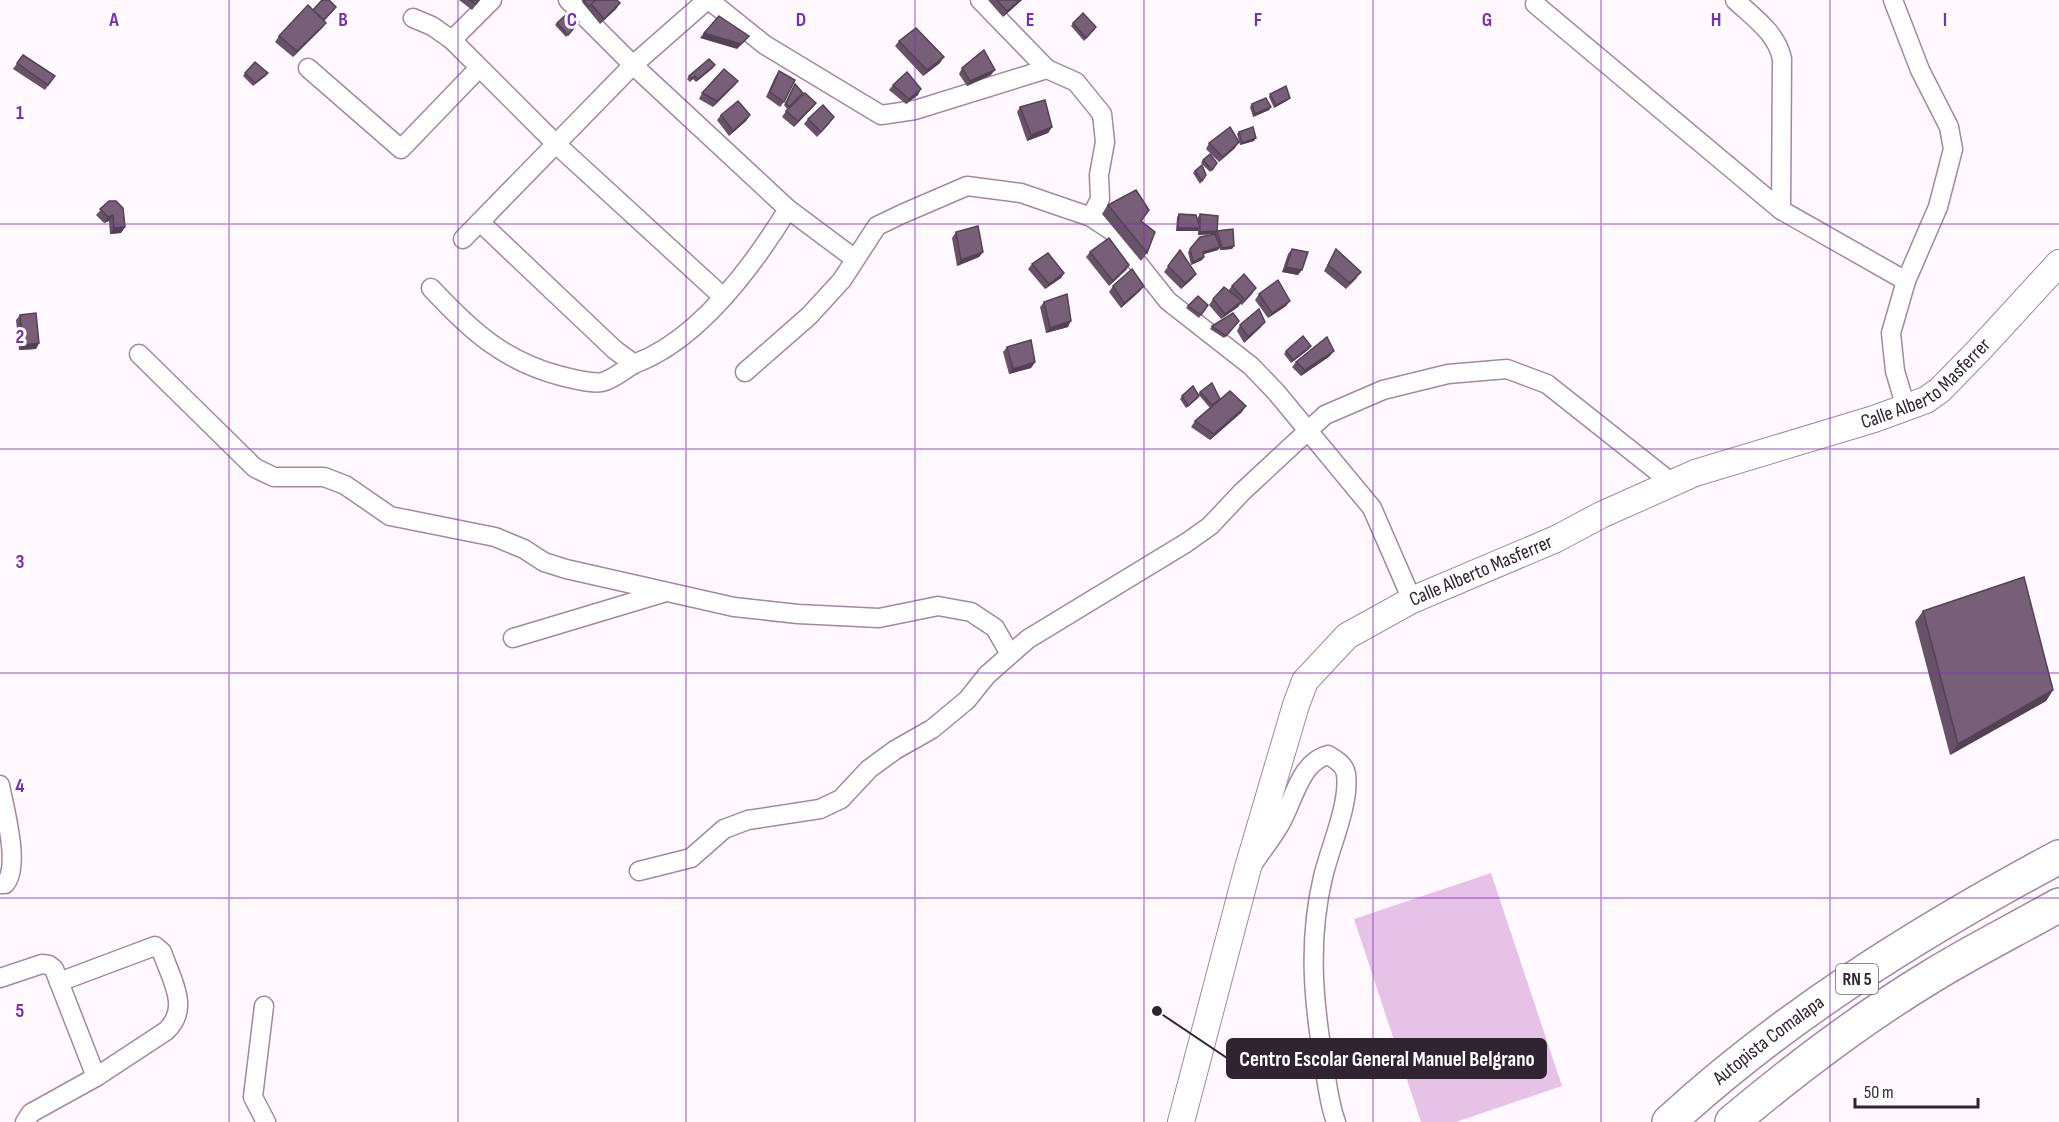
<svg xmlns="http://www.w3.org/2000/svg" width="2059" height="1122" font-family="'Sofia Sans Condensed',sans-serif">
<rect width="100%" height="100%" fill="#fff9ff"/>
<!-- green -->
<polygon fill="#e6c3e6" points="1491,873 1562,1086 1456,1122 1421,1122 1354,919"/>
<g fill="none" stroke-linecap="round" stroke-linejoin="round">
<!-- street casing -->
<g stroke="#a288a2" stroke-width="21">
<g id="street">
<polyline points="568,0 633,65 788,209 855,259"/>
<polyline points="709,0 765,45 881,115 915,110 1047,69 1076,82 1102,114 1105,142 1099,175 1100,199 1091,217"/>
<polyline points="980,0 1047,69"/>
<path d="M1735 0C1753 17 1777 33 1782 59L1781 210"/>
<polyline points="1893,0 1920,70 1949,127 1953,149 1938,207 1906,281 1891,333 1895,371 1906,408"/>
<polyline points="1535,4 1781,210 1906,281"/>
<polyline points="413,18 432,26 452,40 556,144 723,297"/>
<polyline points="452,40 492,0"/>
<polyline points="308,68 401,149 479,68"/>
<path d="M480 222 615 350 634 364C699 340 753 266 788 209"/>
<polyline points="463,239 633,65 707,0"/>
<path d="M431 288C471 331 504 361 561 376 573 379 591 384 602 382 612 380 625 369 634 364"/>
<polyline points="139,354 255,468 274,477 324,477 345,485 390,516 495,537 524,549 544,562 566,569 734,607 798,614 879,618 938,606 971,612 995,628 1010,654"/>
<polyline points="745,372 809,316 842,280 877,226 902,214 967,186 1021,193 1091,217 1112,231 1168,301 1251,366 1276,392 1372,508 1412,600"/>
<polyline points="513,638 663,593"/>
<path d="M0 785C4 808 21 866 5 884H0"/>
<path d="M1255 861C1263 849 1272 838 1279 826 1293 804 1299 762 1328 755 1335 759 1345 765 1346 774 1350 804 1330 847 1323 877 1308 940 1313 1000 1324 1064 1327 1083 1329 1104 1336 1122"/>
<polyline points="639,871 691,858 724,829 748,820 820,809 841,799 869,769 895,750 932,729 967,700 987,675 1028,639 1186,543 1210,526 1242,492 1325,415 1383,390 1448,374 1507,369 1547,384 1672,483"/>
<polyline points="0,978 42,964 49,965 54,969 96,1077"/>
<polyline points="264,1006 253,1097 266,1122"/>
<path d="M25 1122 31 1113 96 1077 166 1031C191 1008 171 979 162 952L155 946 59 982"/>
</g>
</g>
<!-- secondary casing -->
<g stroke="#a288a2" stroke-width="28">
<g id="secondary">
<path id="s1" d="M1181 1122 1247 871 1296 705 1305 681 1347 636 1412 600 1556 539 1601 515 1695 473 1874 419 1926 400 1940 390 1980 349 2059 263"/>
</g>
</g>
<!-- highway casing -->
<g stroke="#a288a2" stroke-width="36">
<g id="highway">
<path id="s2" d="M1669 1122C1784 1016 1921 931 2059 857"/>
<path d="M1732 1122C1794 1070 1858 1021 1927 979 1970 952 2015 930 2059 905"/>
</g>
</g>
<!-- street -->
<use href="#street" stroke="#fff" stroke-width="18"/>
<!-- secondary -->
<use href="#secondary" stroke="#fff" stroke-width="26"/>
<!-- highway -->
<use href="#highway" stroke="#fff" stroke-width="33"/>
</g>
<!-- wall -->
<g fill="#675267">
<polygon points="459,0 480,0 472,10"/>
<polygon points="583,0 617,0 620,3 616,9 600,24 582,2"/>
<polygon points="988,0 1022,0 1003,17"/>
<polygon points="313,10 334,10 324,21 326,23 322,28 293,57 275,42 279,36"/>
<polygon points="579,22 566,37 555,25 557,23"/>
<polygon points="1073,23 1094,30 1084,41 1071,26"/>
<polygon points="899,41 940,63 923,76 895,46"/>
<polygon points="23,55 55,76 45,90 13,69"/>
<polygon points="713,68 696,82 693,79 690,82 687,79 689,76"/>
<polygon points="962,68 991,75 967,86 959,74"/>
<polygon points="779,71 784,102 780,107 766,97 775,77"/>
<polygon points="245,73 268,73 266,76 253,86 243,76"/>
<polygon points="738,81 734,86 713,107 699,99 702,93"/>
<polygon points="795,84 803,93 787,109 784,105"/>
<polygon points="893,85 918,95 906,104 889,90"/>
<polygon points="1270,94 1288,100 1274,108 1269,97"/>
<polygon points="816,103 812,108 794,127 782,117 786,111"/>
<polygon points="1252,104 1271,107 1269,110 1253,117 1250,107"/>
<polygon points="1020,107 1052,127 1048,133 1027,141 1017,112"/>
<polygon points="721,115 750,115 746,121 729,136 717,120"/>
<polygon points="808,119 830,123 817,137 804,124"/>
<polygon points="1239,132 1254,141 1240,145 1237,134"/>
<polygon points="1209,143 1235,148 1219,162 1206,149"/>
<polygon points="1203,160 1217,163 1210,172 1201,163"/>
<polygon points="1195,171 1206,175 1200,184 1193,173"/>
<polygon points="109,201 125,227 121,233 110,234 109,221 104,223 96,215"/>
<polygon points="1108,205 1147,253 1141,261 1102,214"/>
<polygon points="1179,214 1198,222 1198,217 1200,214 1234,246 1232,249 1220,250 1219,247 1218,250 1203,254 1204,257 1202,260 1191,265 1188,252 1200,237 1217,239 1215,234 1198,235 1198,231 1176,231 1177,217"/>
<polygon points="956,232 983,252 979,257 957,266 952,238"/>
<polygon points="1292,249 1298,275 1282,272 1288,254"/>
<polygon points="1336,249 1357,278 1346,289 1324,271"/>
<polygon points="1180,250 1196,274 1192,279 1181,289 1164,272"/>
<polygon points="1090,252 1129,265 1126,270 1109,286 1086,257"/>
<polygon points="1032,264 1064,273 1061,278 1045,289 1028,269"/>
<polygon points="1113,286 1140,291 1121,308 1109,292"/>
<polygon points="1232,286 1253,293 1242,305 1240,304 1238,307 1221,319 1209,305 1213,299 1228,291"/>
<polygon points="1259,294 1286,306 1268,318 1255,300"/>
<polygon points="1044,302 1068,327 1046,333 1040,307"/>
<polygon points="1208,305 1199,318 1186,308 1188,306"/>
<polygon points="20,315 39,343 36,349 19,350 16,320"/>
<polygon points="1237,324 1224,338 1210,329 1212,326"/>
<polygon points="1240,325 1261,327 1244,343 1237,331"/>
<polygon points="1007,347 1035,362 1031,368 1009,374 1003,352"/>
<polygon points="1309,349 1291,363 1284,354 1286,351"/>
<polygon points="1330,356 1301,376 1292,367 1296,362"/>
<polygon points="1200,392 1220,399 1242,412 1210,440 1191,427 1195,421 1210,408 1199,395 1199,396 1197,399 1186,408 1180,399 1182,396 1198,395"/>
<polygon points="1923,611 2053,690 2046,701 1950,755 1915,622"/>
</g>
<!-- shaded-wall -->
<g fill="#544254">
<polygon points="1020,0 1022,0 1003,17 1007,11"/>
<polygon points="620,3 616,9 600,24 604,19"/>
<polygon points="326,23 322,28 293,57 297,51"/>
<polygon points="704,33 749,36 745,41 737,49 700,38"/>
<polygon points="944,57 940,63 923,76 927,70"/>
<polygon points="715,65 713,68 696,82 698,79"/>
<polygon points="995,70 991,75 967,86 970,81"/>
<polygon points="738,81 734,86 713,107 717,101"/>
<polygon points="921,89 918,95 906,104 909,99"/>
<polygon points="1290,98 1288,100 1274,108 1276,105"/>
<polygon points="816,103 812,108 794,127 798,121"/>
<polygon points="1271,107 1269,110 1253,117 1255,114"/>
<polygon points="750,115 746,121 729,136 733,131"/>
<polygon points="1052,127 1048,133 1027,141 1031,135"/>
<polygon points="1256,138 1254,141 1240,145 1242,143"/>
<polygon points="1239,142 1235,148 1219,162 1223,157"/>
<polygon points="113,215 109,221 104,223 108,217"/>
<polygon points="125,227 121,233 110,234 114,228"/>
<polygon points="1178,228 1200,228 1198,231 1176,231"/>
<polygon points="1217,231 1215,234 1198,235 1200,232"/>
<polygon points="1234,246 1232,249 1220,250 1222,248"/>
<polygon points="1220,247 1218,250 1201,255 1203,252"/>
<polygon points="983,252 979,257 957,266 961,260"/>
<polygon points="1204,257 1202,260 1191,265 1193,262"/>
<polygon points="1129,265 1126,270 1109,286 1113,281"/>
<polygon points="1286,267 1302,270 1298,275 1282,272"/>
<polygon points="1064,273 1061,278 1045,289 1049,284"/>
<polygon points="1196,274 1192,279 1181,289 1185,283"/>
<polygon points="1144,286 1140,291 1121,308 1124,303"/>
<polygon points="1242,301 1238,307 1221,319 1225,314"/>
<polygon points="1290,301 1286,306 1268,318 1272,313"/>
<polygon points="1071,321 1068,327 1046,333 1050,328"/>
<polygon points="1265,322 1261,327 1244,343 1248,337"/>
<polygon points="39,343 36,349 19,350 23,345"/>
<polygon points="1311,346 1309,349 1291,363 1293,360"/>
<polygon points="1334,351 1330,356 1301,376 1305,370"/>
<polygon points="1035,362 1031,368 1009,374 1013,369"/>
<polygon points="1246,406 1242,412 1210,440 1214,434"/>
<polygon points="2053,690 2046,701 1950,755 1958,744"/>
</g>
<!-- building -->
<g fill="#785f78" stroke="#544254" stroke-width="1.5">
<polygon points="322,0 329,0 336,7 324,20 313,10"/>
<polygon points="470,0 479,0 476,4"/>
<polygon points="584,0 596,0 589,7"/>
<polygon points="596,0 617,0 620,3 604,19 591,4"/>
<polygon points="997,0 1020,0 1007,11"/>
<polygon points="308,5 326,23 297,51 279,36"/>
<polygon points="569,12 579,22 568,35 557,23"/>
<polygon points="1083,13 1096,27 1086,38 1073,23"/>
<polygon points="719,16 749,36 741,44 704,33"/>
<polygon points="916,28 944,57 927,70 899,41"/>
<polygon points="984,50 995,70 970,81 962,68"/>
<polygon points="23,55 55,76 48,85 17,63"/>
<polygon points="709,59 715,65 698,79 695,76 692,79 689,76"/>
<polygon points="255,62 268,73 255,83 245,73"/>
<polygon points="724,69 738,81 717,101 702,93"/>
<polygon points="779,71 795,80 784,102 770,92"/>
<polygon points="907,72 921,89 909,99 893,85"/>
<polygon points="795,84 803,93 789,107 786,103"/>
<polygon points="1286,86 1290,98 1276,105 1270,94"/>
<polygon points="805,93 816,103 798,121 786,111"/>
<polygon points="1266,98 1271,107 1255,114 1252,104"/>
<polygon points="1045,100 1052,127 1031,135 1020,107"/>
<polygon points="738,101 750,115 733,131 721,115"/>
<polygon points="823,105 834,117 821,132 808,119"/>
<polygon points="1230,127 1239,142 1223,157 1209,143"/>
<polygon points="1253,127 1256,138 1242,143 1239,132"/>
<polygon points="1210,154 1217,163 1212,170 1203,160"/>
<polygon points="1202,165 1206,175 1202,181 1195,171"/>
<polygon points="1136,190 1149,210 1141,221 1155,232 1147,253 1108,205"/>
<polygon points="109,201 116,201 123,208 125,227 114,228 113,215 108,217 100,209"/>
<polygon points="1179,214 1196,215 1200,228 1178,228"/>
<polygon points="1200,214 1218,216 1217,231 1200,232"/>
<polygon points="978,226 983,252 961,260 956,232"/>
<polygon points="1233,229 1234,246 1222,248 1217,231"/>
<polygon points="1215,234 1220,247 1203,252 1204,257 1193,262 1190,249 1200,237"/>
<polygon points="1109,238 1129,265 1113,281 1090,252"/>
<polygon points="1292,249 1308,252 1302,270 1286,267"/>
<polygon points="1336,249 1361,272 1350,283 1328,265"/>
<polygon points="1180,250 1196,274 1185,283 1168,266"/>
<polygon points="1048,253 1064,273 1049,284 1032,264"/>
<polygon points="1132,269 1144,286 1124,303 1113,286"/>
<polygon points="1244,274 1256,288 1245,300 1232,286"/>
<polygon points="1278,280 1290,301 1272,313 1259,294"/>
<polygon points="1224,287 1242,301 1225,314 1213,299"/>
<polygon points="1067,294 1071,321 1050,328 1044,302"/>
<polygon points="1198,296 1208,305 1201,315 1188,306"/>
<polygon points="1259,309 1265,322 1248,337 1240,325"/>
<polygon points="36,313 39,343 23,345 20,315"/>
<polygon points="1233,313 1239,321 1226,336 1212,326"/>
<polygon points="1303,336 1311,346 1293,360 1286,351"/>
<polygon points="1327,337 1334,351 1305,370 1296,362"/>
<polygon points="1031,340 1035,362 1013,369 1007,347"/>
<polygon points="1212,383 1220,399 1212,405 1200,392"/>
<polygon points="1193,386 1199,396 1188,406 1182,396"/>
<polygon points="1230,391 1246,406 1214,434 1195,421"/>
<polygon points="2024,577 2053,690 1958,744 1923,611"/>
</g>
<!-- grid -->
<path fill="none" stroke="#7b2cbf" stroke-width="1.5" stroke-opacity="0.55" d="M229 0V1122M458 0V1122M686 0V1122M915 0V1122M1144 0V1122M1373 0V1122M1601 0V1122M1830 0V1122M0 224H2059M0 449H2059M0 673H2059M0 898H2059"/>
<g text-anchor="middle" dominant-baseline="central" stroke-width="6" stroke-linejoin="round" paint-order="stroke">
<!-- shield labels -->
<rect fill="#fff" stroke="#6d666d" stroke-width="1.5" x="1836" y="964" width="42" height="30" rx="4.5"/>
<g font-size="18" font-weight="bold" fill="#2f242f">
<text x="1857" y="979">RN 5</text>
</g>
<!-- street labels -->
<g font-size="20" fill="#2f242f" stroke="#fff">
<text stroke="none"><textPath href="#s1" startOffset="1155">Calle Alberto Masferrer</textPath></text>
<text stroke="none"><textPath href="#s1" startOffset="669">Calle Alberto Masferrer</textPath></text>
<text stroke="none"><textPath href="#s2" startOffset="129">Autopista Comalapa</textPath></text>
</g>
</g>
<g font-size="20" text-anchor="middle" font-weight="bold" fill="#7b2cbf" stroke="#fff" stroke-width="6" stroke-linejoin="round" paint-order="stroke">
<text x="114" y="26">A</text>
<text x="343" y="26">B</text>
<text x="572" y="26">C</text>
<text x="801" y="26">D</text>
<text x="1030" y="26">E</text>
<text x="1258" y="26">F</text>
<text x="1487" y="26">G</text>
<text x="1716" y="26">H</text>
<text x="1945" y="26">I</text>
<text x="20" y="119">1</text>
<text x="20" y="343">2</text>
<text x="20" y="568">3</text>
<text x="20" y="792">4</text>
<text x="20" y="1017">5</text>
</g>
<!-- callouts -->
<path fill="none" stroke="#2f242f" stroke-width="2" d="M1157 1011L1227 1058"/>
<circle fill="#2f242f" stroke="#fff" stroke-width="2" cx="1157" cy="1011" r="6"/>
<rect fill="#2f242f" stroke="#2f242f" stroke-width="2" x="1227" y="1039" width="319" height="39" rx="6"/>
<g font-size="21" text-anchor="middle" font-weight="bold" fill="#fff">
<text x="1387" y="1066">Centro Escolar General Manuel Belgrano</text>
</g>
<!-- scale -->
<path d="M1855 1098v9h123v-9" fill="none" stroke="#2f242f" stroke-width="3"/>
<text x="1864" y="1098" font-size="18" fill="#2f242f" stroke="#ffffff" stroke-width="4.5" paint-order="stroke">50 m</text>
</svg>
